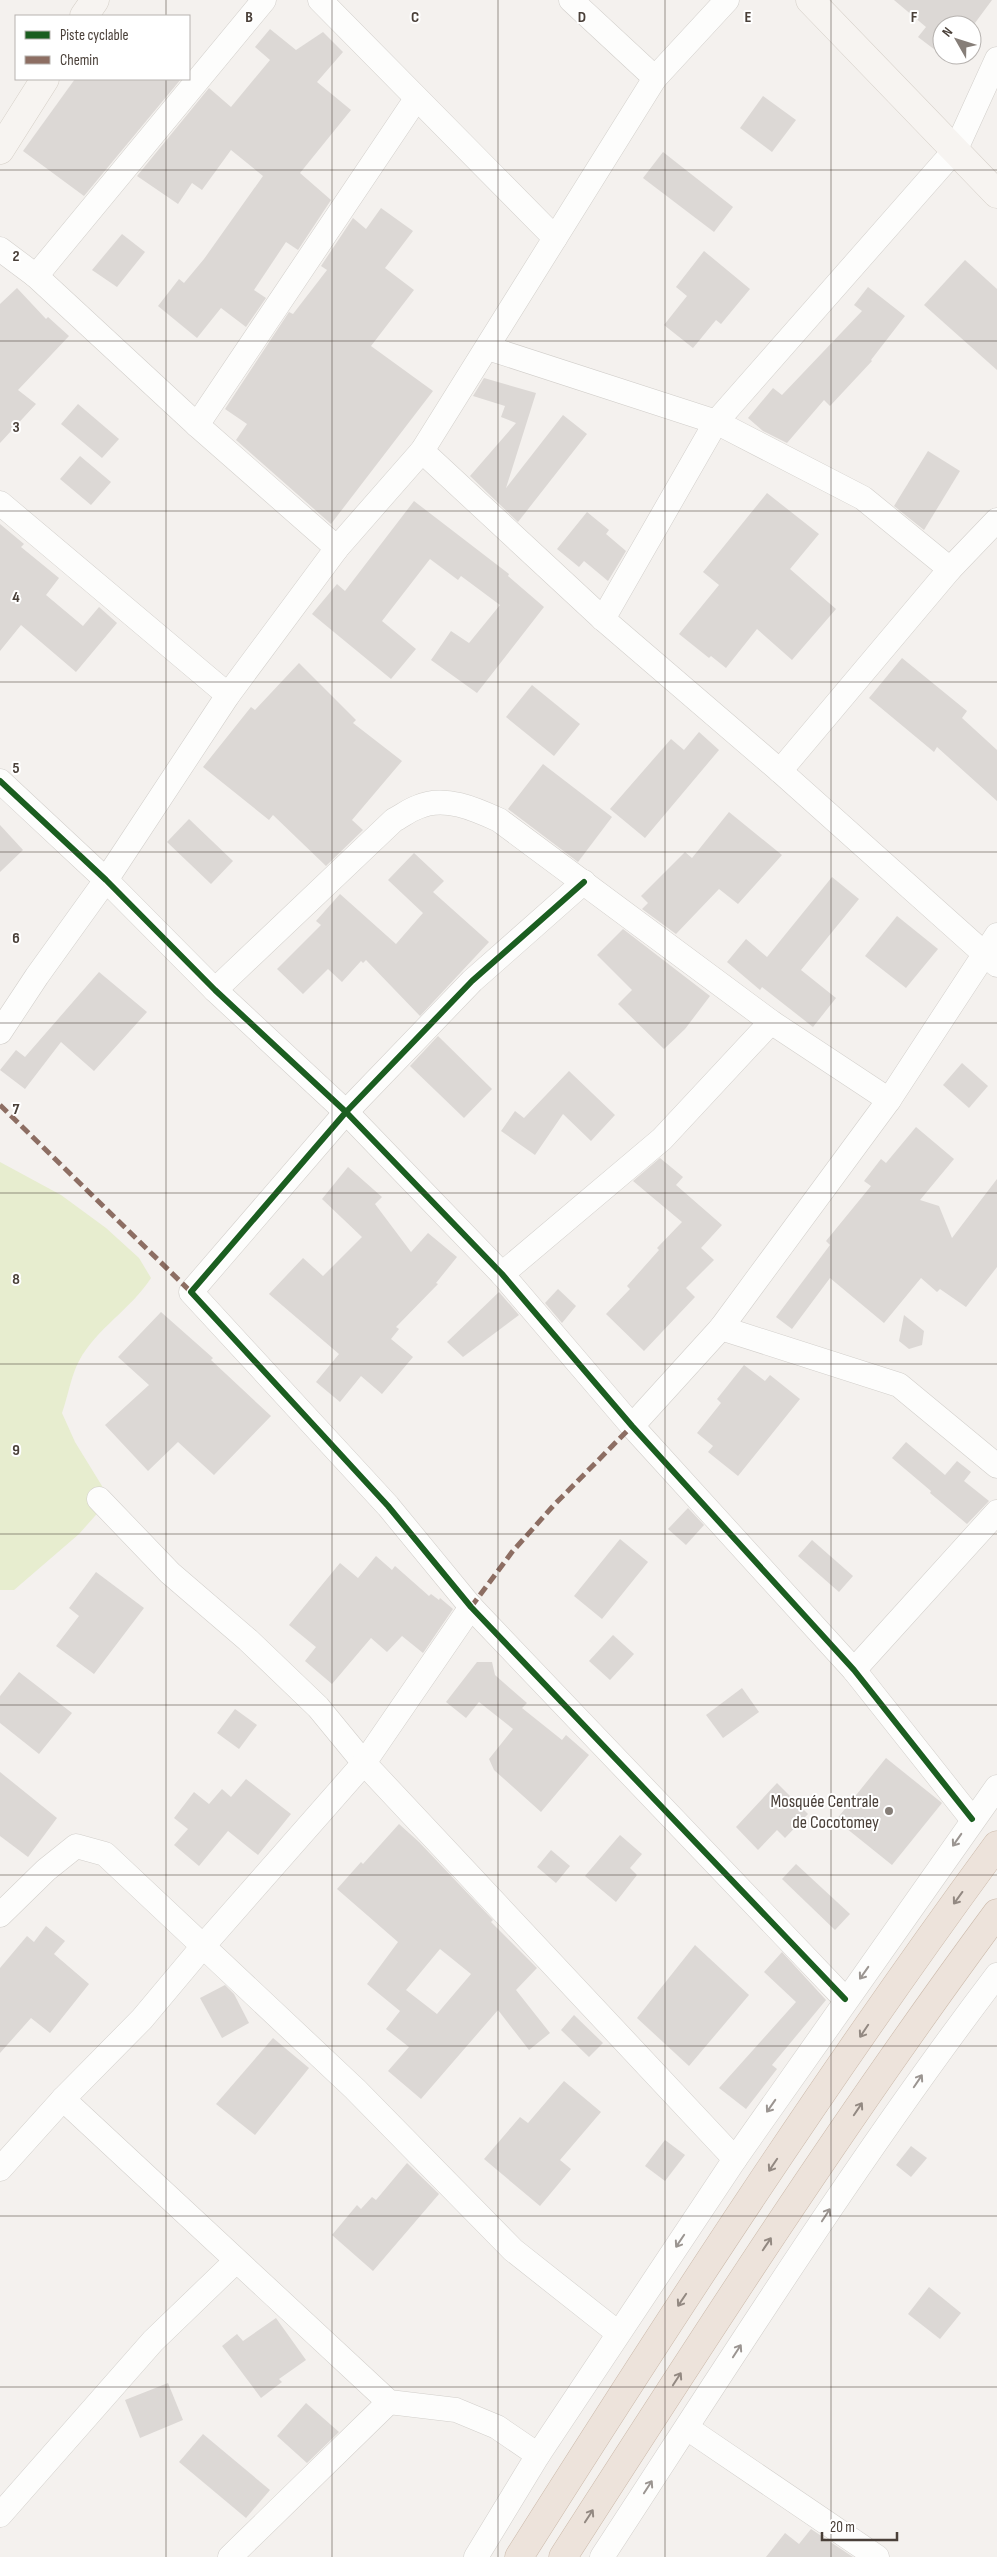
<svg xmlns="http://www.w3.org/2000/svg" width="997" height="2557" font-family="'Sofia Sans Condensed',sans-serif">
<rect width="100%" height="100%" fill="#f4f1ee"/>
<!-- green -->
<path fill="#e7edcf" d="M0 1162 61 1195 106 1228 139 1258 151 1278C132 1308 96 1329 79 1361 71 1376 68 1396 62 1413L75 1442 110 1499 79 1534 14 1590H0Z"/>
<!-- building -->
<g fill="#dcd8d5" fill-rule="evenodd">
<polygon points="894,0 992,0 972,27 942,25 942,55 951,55 947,59 918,37 926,27"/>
<polygon points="270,29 296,50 323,32 343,52 317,82 351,110 300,173 331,200 298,250 286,242 254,290 266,298 246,327 221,308 197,338 158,306 179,279 184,283 204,259 263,176 231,150 202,190 192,183 178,204 137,176 209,88 231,107 270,60 255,47"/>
<polygon points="75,79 181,79 84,196 23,151"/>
<polygon points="763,96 796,120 772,152 740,128"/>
<polygon points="663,152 733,207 714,232 643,178"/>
<polygon points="381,208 413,231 385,268 414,290 371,346 433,391 331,524 236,440 247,424 225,409 289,312 293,314 327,270 321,266 353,218 366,229"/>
<polygon points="122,234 145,252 117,287 92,270"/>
<polygon points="704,251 750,289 721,324 716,320 693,348 664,325 687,296 676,287"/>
<polygon points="965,260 997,289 997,370 924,305"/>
<polygon points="868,287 905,316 871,360 872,361 830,406 824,400 787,443 763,431 748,418 773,388 782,395 862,311 854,305"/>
<polygon points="17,288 46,319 48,317 69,336 18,390 36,404 0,443 0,304"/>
<polygon points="484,378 536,393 506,488 563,415 587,434 518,522 470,476 516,423 501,417 505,406 473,396"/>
<polygon points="78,404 119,439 102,458 61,424"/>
<polygon points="928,451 960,471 924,530 894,506"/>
<polygon points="80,456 111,482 91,505 60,479"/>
<polygon points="767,493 819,534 790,569 836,609 792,660 757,629 726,668 711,656 709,658 679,634 719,585 703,572"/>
<polygon points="414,501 509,574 508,576 544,607 477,693 431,660 451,631 469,643 500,605 461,576 458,580 430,559 382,621 416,649 391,679 312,614 337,584 345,591"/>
<polygon points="587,512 609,530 606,534 626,551 608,581 584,561 579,567 557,549"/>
<polygon points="0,524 24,544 21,547 59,578 46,595 83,626 99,607 117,623 76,672 21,625 0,651"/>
<polygon points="902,658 967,711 962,718 997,750 997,801 937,747 934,752 869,698"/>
<polygon points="299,663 356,720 353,723 402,761 352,820 363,830 326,866 273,815 269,820 203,767 251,707 255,710"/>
<polygon points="532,685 580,724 554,756 506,717"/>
<polygon points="699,732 719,750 645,838 610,809 671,739 684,750"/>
<polygon points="543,764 612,817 578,862 508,809"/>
<polygon points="729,812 782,855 738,904 719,889 676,934 642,909 648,903 641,896 685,852 692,858"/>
<polygon points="189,819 233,861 211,884 167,842"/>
<polygon points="0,825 23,850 0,872"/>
<polygon points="414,853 444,881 433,892 489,942 420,1016 366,960 363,963 361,961 342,982 328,969 303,994 277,969 321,925 316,921 340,894 396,944 423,913 388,880"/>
<polygon points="832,877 859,899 801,970 836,998 813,1027 762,987 760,990 727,962 746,939 767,957"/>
<polygon points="897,916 938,949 906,988 865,956"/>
<polygon points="623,929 710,996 685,1029 664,1049 618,1004 632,990 597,955"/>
<polygon points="99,972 147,1012 94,1071 61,1042 25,1089 0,1070 16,1050 25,1057"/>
<polygon points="438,1036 492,1089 464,1118 410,1066"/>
<polygon points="962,1063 988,1086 969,1108 943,1085"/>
<polygon points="569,1071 615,1115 591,1141 563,1114 535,1155 501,1131 515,1111 524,1118"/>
<polygon points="916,1127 954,1159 920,1200 939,1206 952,1238 997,1179 997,1267 966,1307 940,1289 937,1292 921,1278 884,1323 830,1278 792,1329 776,1317 830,1245 826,1241 871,1186 864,1181 881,1159 886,1163"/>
<polygon points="660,1158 683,1177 676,1185 722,1225 701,1248 714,1260 686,1288 695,1297 644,1351 606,1314 630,1289 627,1286 659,1250 657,1248 682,1222 633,1181"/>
<polygon points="348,1167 382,1197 375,1204 411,1252 428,1233 457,1257 436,1283 438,1284 396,1327 399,1329 391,1339 413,1357 382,1394 361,1376 340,1402 316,1382 339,1354 269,1294 303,1258 323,1276 362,1237 322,1199"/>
<polygon points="558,1289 576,1306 562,1323 545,1303"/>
<polygon points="499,1292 519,1315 463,1357 447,1342"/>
<polygon points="161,1312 213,1358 211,1360 271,1416 214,1475 178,1442 148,1471 105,1425 149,1385 118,1357"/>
<polygon points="904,1315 924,1331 922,1345 909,1349 899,1341"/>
<polygon points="744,1365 765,1381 770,1375 800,1399 738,1476 708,1452 713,1446 697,1433 721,1403 717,1399"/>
<polygon points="906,1442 945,1475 957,1461 971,1472 964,1481 989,1501 967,1524 930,1493 931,1491 892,1458"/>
<polygon points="688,1508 704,1525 686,1545 668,1529"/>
<polygon points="620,1539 648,1562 602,1619 574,1596"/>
<polygon points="812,1540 853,1576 839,1592 798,1556"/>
<polygon points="376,1556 392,1570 395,1566 429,1596 431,1594 439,1600 440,1598 453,1609 423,1653 402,1636 387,1652 371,1638 332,1684 305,1661 316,1647 289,1625 340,1563 358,1578"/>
<polygon points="96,1572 144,1608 94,1674 56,1646 79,1616 69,1608"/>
<polygon points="613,1635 634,1654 610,1680 589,1661"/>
<polygon points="477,1662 492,1662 495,1675 527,1703 522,1708 562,1740 566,1735 589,1755 541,1812 494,1770 489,1759 513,1729 479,1702 466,1718 446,1702"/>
<polygon points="19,1672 72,1713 39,1754 0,1723 0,1696"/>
<polygon points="742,1688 759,1712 723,1738 706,1715"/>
<polygon points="235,1709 257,1725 239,1749 217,1733"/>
<polygon points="886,1758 942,1803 892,1865 836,1820"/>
<polygon points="0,1772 57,1818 28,1857 0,1836"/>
<polygon points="246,1779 291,1814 258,1855 228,1831 199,1866 174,1845 188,1829 174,1818 194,1792 209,1804 222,1789 231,1797"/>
<polygon points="777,1783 808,1814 785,1838 777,1830 758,1850 736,1827"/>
<path d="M399 1824 419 1842 493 1920 491 1922 537 1968 516 1990 550 2033 529 2050 498 2010 421 2099 388 2071 409 2047 386 2029 400 2011 367 1984 398 1942 337 1889 361 1862 363 1864ZM440 1949 471 1974 437 2014 406 1990Z"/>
<polygon points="620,1835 642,1854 630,1868 637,1875 616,1902 585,1876"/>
<polygon points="551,1850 570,1866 556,1883 537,1867"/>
<polygon points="796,1864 850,1914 835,1930 782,1879"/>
<polygon points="46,1926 65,1941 54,1954 89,1984 50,2033 31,2018 0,2053 0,1968 27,1936 34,1942"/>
<polygon points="695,1945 749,1995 689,2066 637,2018"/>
<polygon points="782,1952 826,2000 772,2065 777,2069 746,2109 719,2088 796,2002 764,1972"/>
<polygon points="225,1985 234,1994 249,2023 222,2038 200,1998"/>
<polygon points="574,2015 603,2043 589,2057 561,2030"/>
<polygon points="273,2038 309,2068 255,2135 216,2104"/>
<polygon points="564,2081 601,2112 560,2160 571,2169 540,2206 484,2159 520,2117 528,2123"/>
<polygon points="665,2140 685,2155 665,2181 645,2166"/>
<polygon points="911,2146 927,2158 911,2177 896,2165"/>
<polygon points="407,2163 439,2194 373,2271 332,2235 357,2205 361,2209 372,2197 376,2200"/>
<polygon points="929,2287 961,2313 940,2339 908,2314"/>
<polygon points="276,2318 306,2360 279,2379 282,2382 261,2398 222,2346 237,2334 243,2341"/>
<polygon points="168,2383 183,2420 140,2438 125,2400"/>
<polygon points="306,2403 339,2432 307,2463 277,2436"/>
<polygon points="203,2434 270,2490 246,2518 179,2462"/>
<polygon points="811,2529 853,2557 766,2557 785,2533 799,2544"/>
</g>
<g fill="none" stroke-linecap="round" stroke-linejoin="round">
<!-- street casing -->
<g stroke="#d2cfcb" stroke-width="25">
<g id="street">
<polyline points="320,0 555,238"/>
<polyline points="571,0 655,78"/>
<polyline points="0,249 36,276 197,425 337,548"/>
<polyline points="36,276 264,0"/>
<polyline points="488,348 716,422 863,498 950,569"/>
<polyline points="197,425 416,99"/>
<polyline points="422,451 603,619 780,771 997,965"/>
<polyline points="0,503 228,695"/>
<polyline points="603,619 716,422 956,149 997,59"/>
<polyline points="780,771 950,569 997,520"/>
<polyline points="0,781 106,880 215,990 346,1112 502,1274 632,1426 854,1670 972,1819"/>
<polyline points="584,882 472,981 346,1112 191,1292 388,1506 471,1607 845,1999"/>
<path d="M215 990 394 820C402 816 409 810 418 807 444 795 475 809 499 820L771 1022 889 1100"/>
<polyline points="0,1032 37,976 106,880 228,695 337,548 422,451 655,78 727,0"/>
<polyline points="502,1274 662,1139 771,1022"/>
<polyline points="721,1328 899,1385 997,1466"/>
<polyline points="632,1426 721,1328 889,1100 997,935"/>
<polyline points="99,1499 170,1573 248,1640 318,1707 364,1763 735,2159"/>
<polyline points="854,1670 997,1512"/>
<polyline points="0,1915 46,1870 76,1846 105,1854 355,2089 513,2250 618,2333"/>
<polyline points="63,2099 389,2402 456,2410 497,2427 538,2455"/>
<polyline points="0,2169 63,2099 142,2019 204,1945 364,1763 471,1607"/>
<polyline points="687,2428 877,2557"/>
<polyline points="0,2515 153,2341 236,2261"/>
<polyline points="230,2557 389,2402"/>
<polyline points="476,2557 538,2455 735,2159 997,1787"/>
<path d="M602 2557C730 2361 855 2162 997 1975"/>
</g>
</g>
<!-- secondary casing -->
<g stroke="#d4cec6" stroke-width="29">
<g id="secondary">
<polyline points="810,0 997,194"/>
<polyline points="84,16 95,0"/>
<polyline points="0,150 45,79"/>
</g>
</g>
<!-- highway casing -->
<g stroke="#cbb9aa" stroke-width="29">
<g id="highway">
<path d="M519 2557C672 2315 828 2075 997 1845"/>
<path d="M563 2557C703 2339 843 2121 997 1913"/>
</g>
</g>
<!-- street -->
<use href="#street" stroke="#fdfdfc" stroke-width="24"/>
<!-- secondary -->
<use href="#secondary" stroke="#f7f4f1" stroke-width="28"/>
<!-- highway -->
<use href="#highway" stroke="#ede3db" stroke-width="28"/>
<!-- quiet -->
<g stroke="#8d6e63" stroke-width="5" stroke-dasharray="10 5" stroke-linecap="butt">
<polyline points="0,1105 191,1292"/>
<polyline points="471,1607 512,1552 554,1505 632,1426"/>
</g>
<!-- cycleway casing -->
<g stroke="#fff" stroke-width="9">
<g id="cycleway">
<polyline points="0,781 106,880 215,990 346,1112 502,1274 632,1426 854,1670 972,1819"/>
<polyline points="584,882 472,981 346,1112 191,1292 388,1506 471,1607 845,1999"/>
</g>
</g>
<!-- cycleway -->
<use href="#cycleway" stroke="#1b5e20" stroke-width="6"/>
</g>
<!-- one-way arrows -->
<defs><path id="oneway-shaft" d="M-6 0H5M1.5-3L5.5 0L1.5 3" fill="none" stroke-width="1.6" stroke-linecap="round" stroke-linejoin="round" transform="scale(1.25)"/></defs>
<g stroke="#9b9591">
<use href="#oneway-shaft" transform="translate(957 1840) rotate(125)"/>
<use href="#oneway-shaft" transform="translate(864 1973) rotate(125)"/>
<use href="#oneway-shaft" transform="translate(918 2081) rotate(-56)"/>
<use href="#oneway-shaft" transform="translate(771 2106) rotate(125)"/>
<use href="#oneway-shaft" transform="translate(826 2215) rotate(-57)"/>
<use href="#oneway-shaft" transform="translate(680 2241) rotate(124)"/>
<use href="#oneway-shaft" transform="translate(737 2351) rotate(-57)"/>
<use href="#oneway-shaft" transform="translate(648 2487) rotate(-57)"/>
</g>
<g stroke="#938982">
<use href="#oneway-shaft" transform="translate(958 1898) rotate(126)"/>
<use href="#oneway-shaft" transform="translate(864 2031) rotate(124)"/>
<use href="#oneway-shaft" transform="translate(858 2109) rotate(-56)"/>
<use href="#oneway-shaft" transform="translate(773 2165) rotate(124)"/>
<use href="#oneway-shaft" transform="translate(767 2244) rotate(-56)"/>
<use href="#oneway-shaft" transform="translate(682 2300) rotate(124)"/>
<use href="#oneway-shaft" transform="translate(677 2379) rotate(-57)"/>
<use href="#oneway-shaft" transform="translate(589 2516) rotate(-57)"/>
</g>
<!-- grid -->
<path fill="none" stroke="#4a4039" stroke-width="1" stroke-opacity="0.55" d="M166 0V16M332 0V2557M498 0V2557M665 0V2557M831 0V2557M166 79V2557M0 170H997M0 341H997M0 511H997M0 682H997M0 852H997M0 1023H997M0 1193H997M0 1364H997M0 1534H997M0 1705H997M0 1875H997M0 2046H997M0 2216H997M0 2387H997"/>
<!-- markers -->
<circle fill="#867e78" stroke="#fff" stroke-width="2" cx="889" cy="1811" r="5"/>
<g text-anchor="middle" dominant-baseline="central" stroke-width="4" stroke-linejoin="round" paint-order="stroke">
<!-- poi labels -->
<g font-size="18" fill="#4a4039" stroke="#fff" text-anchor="end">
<text x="879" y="1801">Mosquée Centrale<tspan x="879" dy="21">de Cocotomey</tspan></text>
</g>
</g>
<g font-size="16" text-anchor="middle" font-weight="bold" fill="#4a4039" stroke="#fff" stroke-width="4" stroke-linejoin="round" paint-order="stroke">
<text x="249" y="22">B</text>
<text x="415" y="22">C</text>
<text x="582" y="22">D</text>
<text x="748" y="22">E</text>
<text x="914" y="22">F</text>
<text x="16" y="261">2</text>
<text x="16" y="432">3</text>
<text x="16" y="602">4</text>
<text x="16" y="773">5</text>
<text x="16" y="943">6</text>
<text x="16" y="1114">7</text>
<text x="16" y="1284">8</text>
<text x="16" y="1455">9</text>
</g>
<!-- legend -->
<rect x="15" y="15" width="175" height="65" fill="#ffffff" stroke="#b7b3b0"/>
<rect x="25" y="31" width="25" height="8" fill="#1b5e20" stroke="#b7b3b0"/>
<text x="60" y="40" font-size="15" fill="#4a4039">Piste cyclable</text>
<rect x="25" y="56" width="25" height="8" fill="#8d6e63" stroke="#b7b3b0"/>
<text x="60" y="65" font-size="15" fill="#4a4039">Chemin</text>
<!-- north arrow -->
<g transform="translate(957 40) rotate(309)"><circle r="24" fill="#ffffff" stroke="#b7b3b0"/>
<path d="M0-4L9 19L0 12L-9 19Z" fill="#867e78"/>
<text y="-8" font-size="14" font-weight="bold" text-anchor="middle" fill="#4a4039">N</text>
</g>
<!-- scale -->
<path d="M822 2532v8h75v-8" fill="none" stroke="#4a4039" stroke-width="2.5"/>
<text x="830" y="2532" font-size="15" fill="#4a4039" stroke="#ffffff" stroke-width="4" paint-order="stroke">20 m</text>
</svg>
